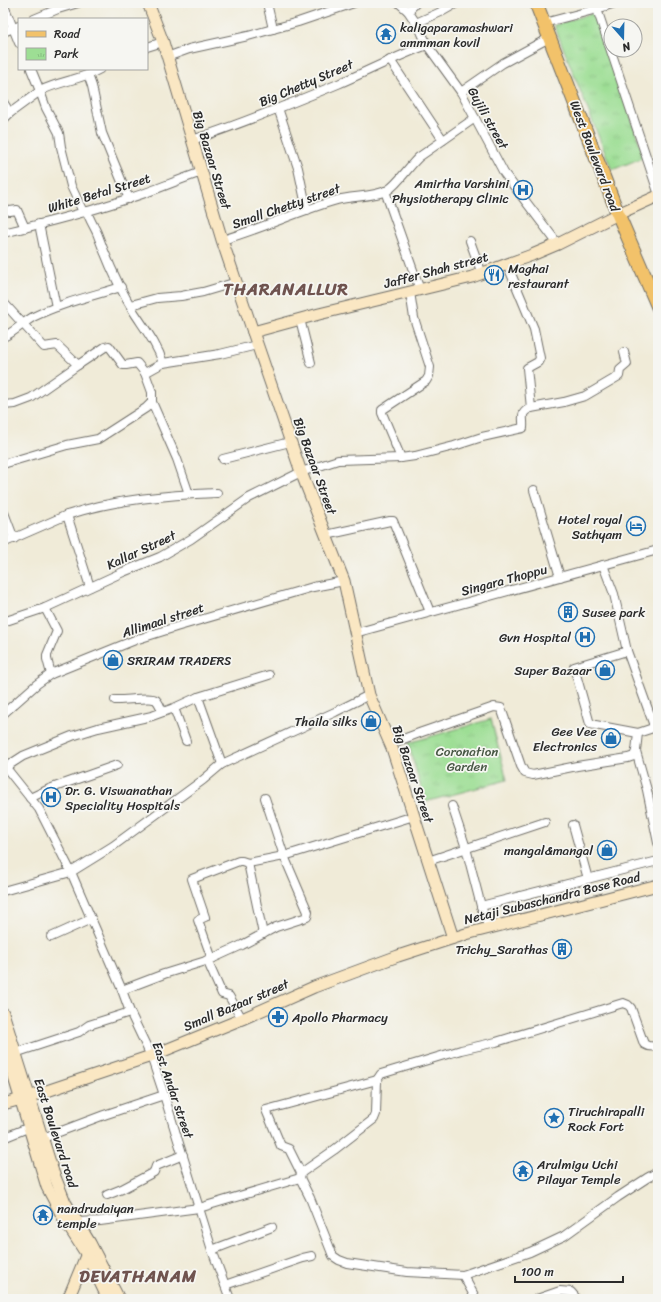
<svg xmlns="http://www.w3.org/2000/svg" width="661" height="1302" font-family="Sriracha,sans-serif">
<defs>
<pattern id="park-tufts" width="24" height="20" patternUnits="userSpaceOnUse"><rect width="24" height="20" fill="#9dde94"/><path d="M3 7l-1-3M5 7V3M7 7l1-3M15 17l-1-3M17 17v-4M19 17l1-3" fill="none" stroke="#87bf80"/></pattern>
</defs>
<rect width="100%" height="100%" fill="#f6f6f2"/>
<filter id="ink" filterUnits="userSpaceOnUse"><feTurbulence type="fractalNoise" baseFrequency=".025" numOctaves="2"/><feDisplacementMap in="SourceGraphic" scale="8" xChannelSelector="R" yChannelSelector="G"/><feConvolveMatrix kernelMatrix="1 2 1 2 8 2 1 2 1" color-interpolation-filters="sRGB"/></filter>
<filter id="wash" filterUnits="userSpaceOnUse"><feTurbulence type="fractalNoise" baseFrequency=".012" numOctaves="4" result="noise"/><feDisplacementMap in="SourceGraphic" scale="16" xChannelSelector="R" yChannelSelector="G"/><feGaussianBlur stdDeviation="0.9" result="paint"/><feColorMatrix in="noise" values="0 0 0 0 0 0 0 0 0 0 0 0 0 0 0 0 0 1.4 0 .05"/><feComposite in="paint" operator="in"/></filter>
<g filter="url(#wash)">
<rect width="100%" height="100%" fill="#f0ebd8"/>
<!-- park -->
<g fill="url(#park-tufts)" stroke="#648460">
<polygon points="596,12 644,157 612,170 554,25"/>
<polygon points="491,719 507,780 425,802 408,743"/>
</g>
</g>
<g filter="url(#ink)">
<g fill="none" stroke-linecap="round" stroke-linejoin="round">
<!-- street casing -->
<g stroke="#706e68" stroke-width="10">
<g id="street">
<polyline points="3,3 19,43"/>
<polyline points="267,3 273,29"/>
<polyline points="399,3 408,11 420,29 427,45 461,92 504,173 558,244"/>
<polyline points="597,9 658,192"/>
<polyline points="408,11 416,3"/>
<polyline points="34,19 58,9 78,3"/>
<polyline points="416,23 443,11 457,3"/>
<polyline points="544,23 597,9 615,3"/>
<polyline points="3,32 19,26"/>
<polyline points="147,47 163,42"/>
<polyline points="167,57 189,49 248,36 298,22 354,3"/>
<polyline points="390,60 443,140"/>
<path d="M31 69 40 91C59 81 81 80 100 69"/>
<polyline points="88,75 92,86 102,133 129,199"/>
<polyline points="461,92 503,63 549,38"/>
<polyline points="3,102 10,113"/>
<polyline points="278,108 298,168 307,210"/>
<polyline points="3,120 10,113 40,91 46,108 59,133 61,147 71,186 83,212"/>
<path d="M192 140C241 124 290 104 338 84 368 71 397 56 427 45"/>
<polyline points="385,191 420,290"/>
<polyline points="3,210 10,211 17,210 25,228"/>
<path d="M87 211C89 219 94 226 97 233 107 260 119 288 134 312 145 329 157 344 163 363"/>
<polyline points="39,224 56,307"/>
<path d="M3 233C46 223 88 212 130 198 154 191 177 180 202 172"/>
<path d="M222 240C261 229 298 211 337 200 352 196 375 197 388 190 398 184 409 166 419 157L475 118"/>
<polyline points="470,241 482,274"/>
<polyline points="4,303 44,347 57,345 78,365 105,347 109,346 123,365 126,365 137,363 145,373"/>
<polyline points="131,305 157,298 181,296 203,292 237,282"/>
<polyline points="300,319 311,363"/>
<path d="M3 337C15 332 22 323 33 317 61 303 92 296 121 287"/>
<polyline points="152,402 177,459 189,494"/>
<polyline points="3,405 15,404 31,398 78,365"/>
<polyline points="531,408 564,402 585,396 619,376 620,370 627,364 624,352"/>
<polyline points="401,458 382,413 382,410 426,381 429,376 430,367 414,318 410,292"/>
<polyline points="223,459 290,442"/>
<polyline points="3,464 67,445 98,439 146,408 152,402 152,392 145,373 163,363 220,354 257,345"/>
<polyline points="534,490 560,577"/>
<polyline points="3,510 14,539"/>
<path d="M67 515C116 499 167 495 217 493"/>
<polyline points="326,535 390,521 393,521 430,612"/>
<polyline points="3,543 67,515 90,587"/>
<polyline points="603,565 614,594 627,651 653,723 653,728 638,733 636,751 647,790 658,843"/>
<polyline points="45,608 57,631 47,655 47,659 51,674"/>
<path d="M3 622 45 608 123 572 160 557 191 539 249 498 301 472 338 460 401 458 415 456 454 446 482 437 523 428C524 417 519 413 531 408L527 368 538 362 540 358 534 329 507 264"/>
<polyline points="355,633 658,550"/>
<polyline points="627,651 574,667 590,724 638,733"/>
<polyline points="198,697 222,764"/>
<path d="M115 700C123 701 151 696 156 700 159 703 161 708 162 712"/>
<polyline points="174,708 186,741"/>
<polyline points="3,714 37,684 51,674 135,640 176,627 313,587 344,581"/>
<polyline points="390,744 422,732 494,707 501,708 521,766 525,773 533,775 577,766 628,758 634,756 636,751"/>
<polyline points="3,764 39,809 71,872 122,990 130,1012 151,1056 164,1095 212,1250 230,1299"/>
<polyline points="6,767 23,756 72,736 98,728 152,716 174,708 198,697 269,675"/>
<polyline points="30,798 49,789 117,765"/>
<polyline points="452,806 466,848 481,906"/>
<polyline points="573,825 588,879"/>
<polyline points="428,861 545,822"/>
<polyline points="3,891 71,872 113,846 203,780 222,764 335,712 369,695"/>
<polyline points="489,929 481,906 658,861"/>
<polyline points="263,934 248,863 284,856 414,816"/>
<polyline points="51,937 91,919"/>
<polyline points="212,959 198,920 205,917 192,879 239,861 242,861 248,863"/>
<polyline points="207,960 222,994 229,996 242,1019"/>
<polyline points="122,990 164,974 209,960 242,945 276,927 307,917 308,912 284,856 265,798"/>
<polyline points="15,1053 79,1032 89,1025 130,1012"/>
<polyline points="3,1138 30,1127"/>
<polyline points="43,1138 104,1115 164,1095"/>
<polyline points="301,1173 289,1149 281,1146 266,1110 377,1080"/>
<polyline points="300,1178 301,1173 334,1150 374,1119 376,1114 377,1080 381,1074 461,1050 496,1042 623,1003 628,1005 631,1008 644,1044 648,1046 658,1047"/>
<polyline points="300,1178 310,1198 333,1256 339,1260 347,1263 407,1272 463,1275 530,1252 564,1236 618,1197 647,1178 658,1172"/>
<polyline points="107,1195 122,1189 154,1172 156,1166 183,1155"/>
<polyline points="77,1222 100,1221 199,1208 300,1178"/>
<polyline points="212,1250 272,1227"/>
<polyline points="463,1275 476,1299"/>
<polyline points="225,1285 303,1258 312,1256"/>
<polyline points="537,1299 560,1291 571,1292 577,1299"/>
</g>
</g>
<!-- secondary casing -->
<g stroke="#706e68" stroke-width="13">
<g id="secondary">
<polyline points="148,3 163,42 222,240 253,332 301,472 344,581 369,695 392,748 453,938"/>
<polyline points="253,332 319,314 472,277 532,255 558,244 618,214 658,196"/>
<polyline points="3,1013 53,1172 65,1202 90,1243 119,1299"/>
<polyline points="3,1041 47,1187 65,1221 87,1255 108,1299"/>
<polyline points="3,1104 29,1097 151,1056 242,1019 314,987 398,956 466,934 658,885"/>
<polyline points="68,1299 88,1251"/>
</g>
</g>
<!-- primary casing -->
<g stroke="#706e68" stroke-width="15">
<polyline id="primary" points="536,3 618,214 658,307"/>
</g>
<!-- street -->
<use href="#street" stroke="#fff" stroke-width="8"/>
<!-- secondary -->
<use href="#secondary" stroke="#fae7c3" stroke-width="11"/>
<!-- primary -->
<use href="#primary" stroke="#f2c26a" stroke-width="13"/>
</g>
</g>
<!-- icons -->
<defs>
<g id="temple-ring" transform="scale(1)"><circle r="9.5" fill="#f6f6f2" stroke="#1f6fb2" stroke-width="1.5"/><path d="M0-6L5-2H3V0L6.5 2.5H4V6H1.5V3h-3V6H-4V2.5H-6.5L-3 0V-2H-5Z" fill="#1f6fb2"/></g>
<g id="hospital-ring" transform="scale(1)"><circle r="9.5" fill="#f6f6f2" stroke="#1f6fb2" stroke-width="1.5"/><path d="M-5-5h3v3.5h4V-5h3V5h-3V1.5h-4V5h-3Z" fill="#1f6fb2"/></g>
<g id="restaurant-ring" transform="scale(1)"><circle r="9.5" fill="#f6f6f2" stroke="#1f6fb2" stroke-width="1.5"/><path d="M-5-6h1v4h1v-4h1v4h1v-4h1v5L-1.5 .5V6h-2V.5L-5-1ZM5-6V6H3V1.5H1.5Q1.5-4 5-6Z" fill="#1f6fb2"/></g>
<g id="hotel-ring" transform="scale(1)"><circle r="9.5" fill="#f6f6f2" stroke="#1f6fb2" stroke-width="1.5"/><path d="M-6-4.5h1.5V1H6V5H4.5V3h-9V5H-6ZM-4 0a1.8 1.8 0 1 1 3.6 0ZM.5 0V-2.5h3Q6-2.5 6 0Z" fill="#1f6fb2"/></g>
<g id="building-ring" transform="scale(1)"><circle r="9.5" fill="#f6f6f2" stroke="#1f6fb2" stroke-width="1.5"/><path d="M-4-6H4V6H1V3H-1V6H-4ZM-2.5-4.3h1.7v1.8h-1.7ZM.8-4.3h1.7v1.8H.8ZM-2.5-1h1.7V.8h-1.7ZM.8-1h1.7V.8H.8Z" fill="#1f6fb2"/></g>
<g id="shop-ring" transform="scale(1)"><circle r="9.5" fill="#f6f6f2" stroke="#1f6fb2" stroke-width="1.5"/><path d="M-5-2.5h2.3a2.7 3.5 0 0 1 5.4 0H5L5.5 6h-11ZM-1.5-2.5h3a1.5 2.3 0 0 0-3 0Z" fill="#1f6fb2"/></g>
<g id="pharmacy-ring" transform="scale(1)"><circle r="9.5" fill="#f6f6f2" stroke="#1f6fb2" stroke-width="1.5"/><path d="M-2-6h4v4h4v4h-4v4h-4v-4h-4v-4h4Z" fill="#1f6fb2"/></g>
<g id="sight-ring" transform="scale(1)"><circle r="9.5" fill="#f6f6f2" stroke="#1f6fb2" stroke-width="1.5"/><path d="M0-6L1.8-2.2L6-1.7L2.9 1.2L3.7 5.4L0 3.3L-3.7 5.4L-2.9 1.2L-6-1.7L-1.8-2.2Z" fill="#1f6fb2"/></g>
</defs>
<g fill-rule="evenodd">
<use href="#temple-ring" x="386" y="34"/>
<use href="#hospital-ring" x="523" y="190"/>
<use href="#restaurant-ring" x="494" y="275"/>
<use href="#hotel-ring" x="636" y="526"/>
<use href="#building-ring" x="568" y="612"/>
<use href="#hospital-ring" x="585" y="637"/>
<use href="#shop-ring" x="113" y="660"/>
<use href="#shop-ring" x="605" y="670"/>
<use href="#shop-ring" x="371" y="721"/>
<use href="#shop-ring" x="611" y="738"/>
<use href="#hospital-ring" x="51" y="797"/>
<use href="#shop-ring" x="607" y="850"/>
<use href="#building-ring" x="562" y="949"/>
<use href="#pharmacy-ring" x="278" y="1017"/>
<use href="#sight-ring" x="554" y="1118"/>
<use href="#temple-ring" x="523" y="1171"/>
<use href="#temple-ring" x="43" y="1215"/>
</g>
<g text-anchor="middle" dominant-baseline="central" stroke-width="3.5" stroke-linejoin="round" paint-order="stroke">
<!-- poi labels -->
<g font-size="13" fill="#2b2b2b" stroke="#f6f6f2" text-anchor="start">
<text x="400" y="27">kaligaparamashwari<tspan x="400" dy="15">ammman kovil</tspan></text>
<text x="509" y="183" text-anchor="end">Amirtha Varshini<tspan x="509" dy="15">Physiotherapy Clinic</tspan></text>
<text x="508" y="268">Maghai<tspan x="508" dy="15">restaurant</tspan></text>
<text x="622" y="519" text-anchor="end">Hotel royal<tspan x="622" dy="15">Sathyam</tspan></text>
<text x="582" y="612">Susee park</text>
<text x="571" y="637" text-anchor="end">Gvn Hospital</text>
<text x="127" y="660">SRIRAM TRADERS</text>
<text x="591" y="670" text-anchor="end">Super Bazaar</text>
<text x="357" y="721" text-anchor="end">Thaila silks</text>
<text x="597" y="731" text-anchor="end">Gee Vee<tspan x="597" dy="15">Electronics</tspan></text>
<text x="65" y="790">Dr. G. Viswanathan<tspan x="65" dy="15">Speciality Hospitals</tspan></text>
<text x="593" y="850" text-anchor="end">mangal&amp;mangal</text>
<text x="548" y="949" text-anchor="end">Trichy_Sarathas</text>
<text x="292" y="1017">Apollo Pharmacy</text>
<text x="568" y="1111">Tiruchirapalli<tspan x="568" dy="15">Rock Fort</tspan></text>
<text x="537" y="1164">Arulmigu Uchi<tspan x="537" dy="15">Pilayar Temple</tspan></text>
<text x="57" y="1208">nandrudaiyan<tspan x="57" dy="15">temple</tspan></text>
</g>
<!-- street labels -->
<g font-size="13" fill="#2b2b2b" stroke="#f6f6f2">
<text transform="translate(306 83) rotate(-23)">Big Chetty Street</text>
<text transform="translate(488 118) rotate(61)">Gujili street</text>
<text transform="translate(595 156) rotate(69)">West Boulevard road</text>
<text transform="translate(212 160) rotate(73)">Big Bazaar Street</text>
<text transform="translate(99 193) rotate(-17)">White Betal Street</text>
<text transform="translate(286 206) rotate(-19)">Small Chetty street</text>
<text transform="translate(436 270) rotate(-15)">Jaffer Shah street</text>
<text transform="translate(315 466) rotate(70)">Big Bazaar Street</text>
<text transform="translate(141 550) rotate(-25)">Kallar Street</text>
<text transform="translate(504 580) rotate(-15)">Singara Thoppu</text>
<text transform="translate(163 620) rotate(-18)">Allimaal street</text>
<text transform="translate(413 774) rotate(71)">Big Bazaar Street</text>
<text transform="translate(552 898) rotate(-14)">Netaji Subaschandra Bose Road</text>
<text transform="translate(236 1005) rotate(-23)">Small Bazaar street</text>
<text transform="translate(173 1090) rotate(71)">East Andar street</text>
<text transform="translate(56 1133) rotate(72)">East Boulevard road</text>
</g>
<!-- park labels -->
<g font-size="13" fill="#485845" stroke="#f6f6f2">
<text x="467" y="751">Coronation<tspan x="467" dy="15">Garden</tspan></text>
</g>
<!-- district labels -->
<g font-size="17" font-weight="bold" letter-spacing="1" fill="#6f534f" stroke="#f6f6f2">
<text x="286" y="289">THARANALLUR</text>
<text x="138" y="1276">DEVATHANAM</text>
</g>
</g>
<!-- margin -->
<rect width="661" height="1302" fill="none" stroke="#f6f6f2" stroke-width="16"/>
<!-- legend -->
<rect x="18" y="18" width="130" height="52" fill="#f6f6f2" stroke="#a5a5a2"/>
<rect x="26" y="31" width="20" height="6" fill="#f2c26a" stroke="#a5a5a2"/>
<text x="54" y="38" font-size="12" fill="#2b2b2b">Road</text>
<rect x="26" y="48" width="20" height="12" fill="url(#park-tufts)" stroke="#a5a5a2"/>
<text x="54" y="58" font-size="12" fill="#2b2b2b">Park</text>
<!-- north arrow -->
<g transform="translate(623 38) rotate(160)"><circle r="19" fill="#f6f6f2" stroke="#a5a5a2"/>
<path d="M0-3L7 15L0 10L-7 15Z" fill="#1f6fb2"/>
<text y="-6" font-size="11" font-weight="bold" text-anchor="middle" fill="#2b2b2b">N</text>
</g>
<!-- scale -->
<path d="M515 1276v6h108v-6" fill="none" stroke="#2b2b2b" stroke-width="2"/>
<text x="521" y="1276" font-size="12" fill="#2b2b2b" stroke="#f6f6f2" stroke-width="3" paint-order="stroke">100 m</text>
</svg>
